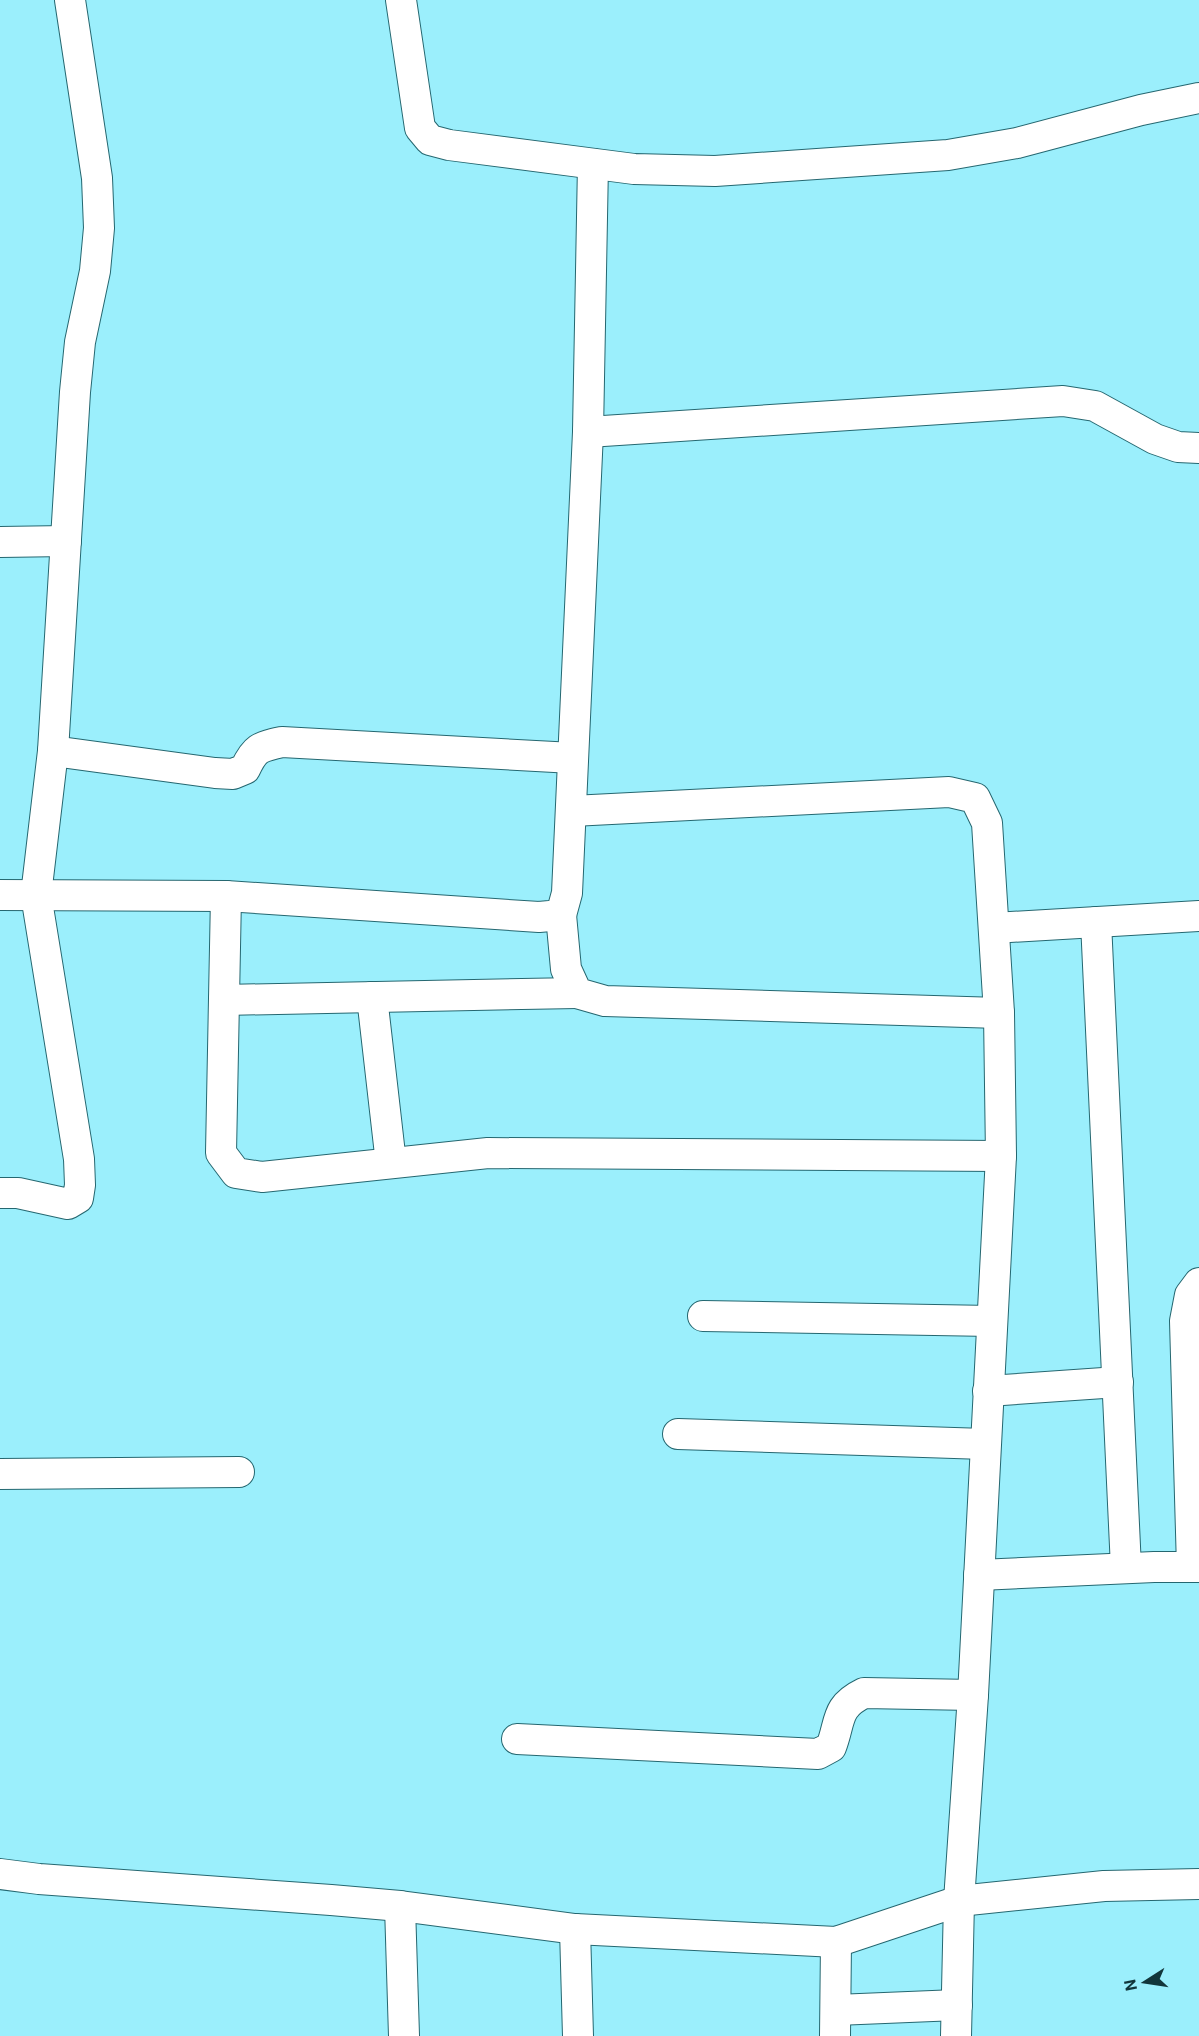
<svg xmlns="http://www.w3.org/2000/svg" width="1199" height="2036" font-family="Roboto,sans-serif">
<rect width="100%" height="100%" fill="#9beffc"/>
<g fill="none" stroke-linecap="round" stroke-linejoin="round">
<!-- minor casing -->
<g stroke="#256770" stroke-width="32">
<g id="minor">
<polyline points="401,0 420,128 430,140 449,145 634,169 715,171 948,155 1017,143 1141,110 1199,98"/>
<polyline points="588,432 1063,401 1095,406 1155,439 1178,447 1199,448"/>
<polyline points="0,542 66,541"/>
<path d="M53 751 215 773 233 774 245 769C255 748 259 747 282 742L573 758"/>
<polyline points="572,811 949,792 975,798 987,823 999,1013 1001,1156 973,1695 959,1901 956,2036"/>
<polyline points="0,895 226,896 539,917 561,915 567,893 588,432 593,164"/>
<polyline points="226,896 221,1153 236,1173 262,1177 488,1153 1001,1156"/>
<polyline points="561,915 566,969 577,993 605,1001 999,1013"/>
<polyline points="1096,922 1126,1568"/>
<polyline points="994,928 1199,916"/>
<polyline points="372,997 391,1163"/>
<polyline points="224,1000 577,993"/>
<polyline points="0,1193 18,1193 68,1204 78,1198 80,1185 79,1159 36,895 53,751 75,392 80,342 95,271 99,228 97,178 70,0"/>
<polyline points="703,1316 992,1321"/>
<polyline points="988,1391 1118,1382"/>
<polyline points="678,1434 985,1444"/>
<polyline points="0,1474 239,1472"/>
<polyline points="1192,1567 1185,1321 1190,1295 1199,1283"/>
<polyline points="979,1575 1154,1567 1199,1567"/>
<path d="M517 1739 818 1754 831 1747C841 1721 835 1707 864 1693L973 1695"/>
<polyline points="0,1874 39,1879 331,1900 400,1906 575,1929 836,1942 959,1901 1104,1886 1199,1884"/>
<polyline points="400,1906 404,2036"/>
<polyline points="575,1929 578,2036"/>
<polyline points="836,2010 957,2005"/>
<polyline points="835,2036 836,1942"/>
</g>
</g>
<!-- minor -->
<use href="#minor" stroke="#fff" stroke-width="30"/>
</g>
<!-- north arrow -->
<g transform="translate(1145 1982) rotate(258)" stroke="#9beffc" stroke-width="4.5" paint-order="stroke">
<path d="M0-4.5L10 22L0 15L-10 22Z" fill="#12363b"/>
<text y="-9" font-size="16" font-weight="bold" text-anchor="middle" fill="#12363b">N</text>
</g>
</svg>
